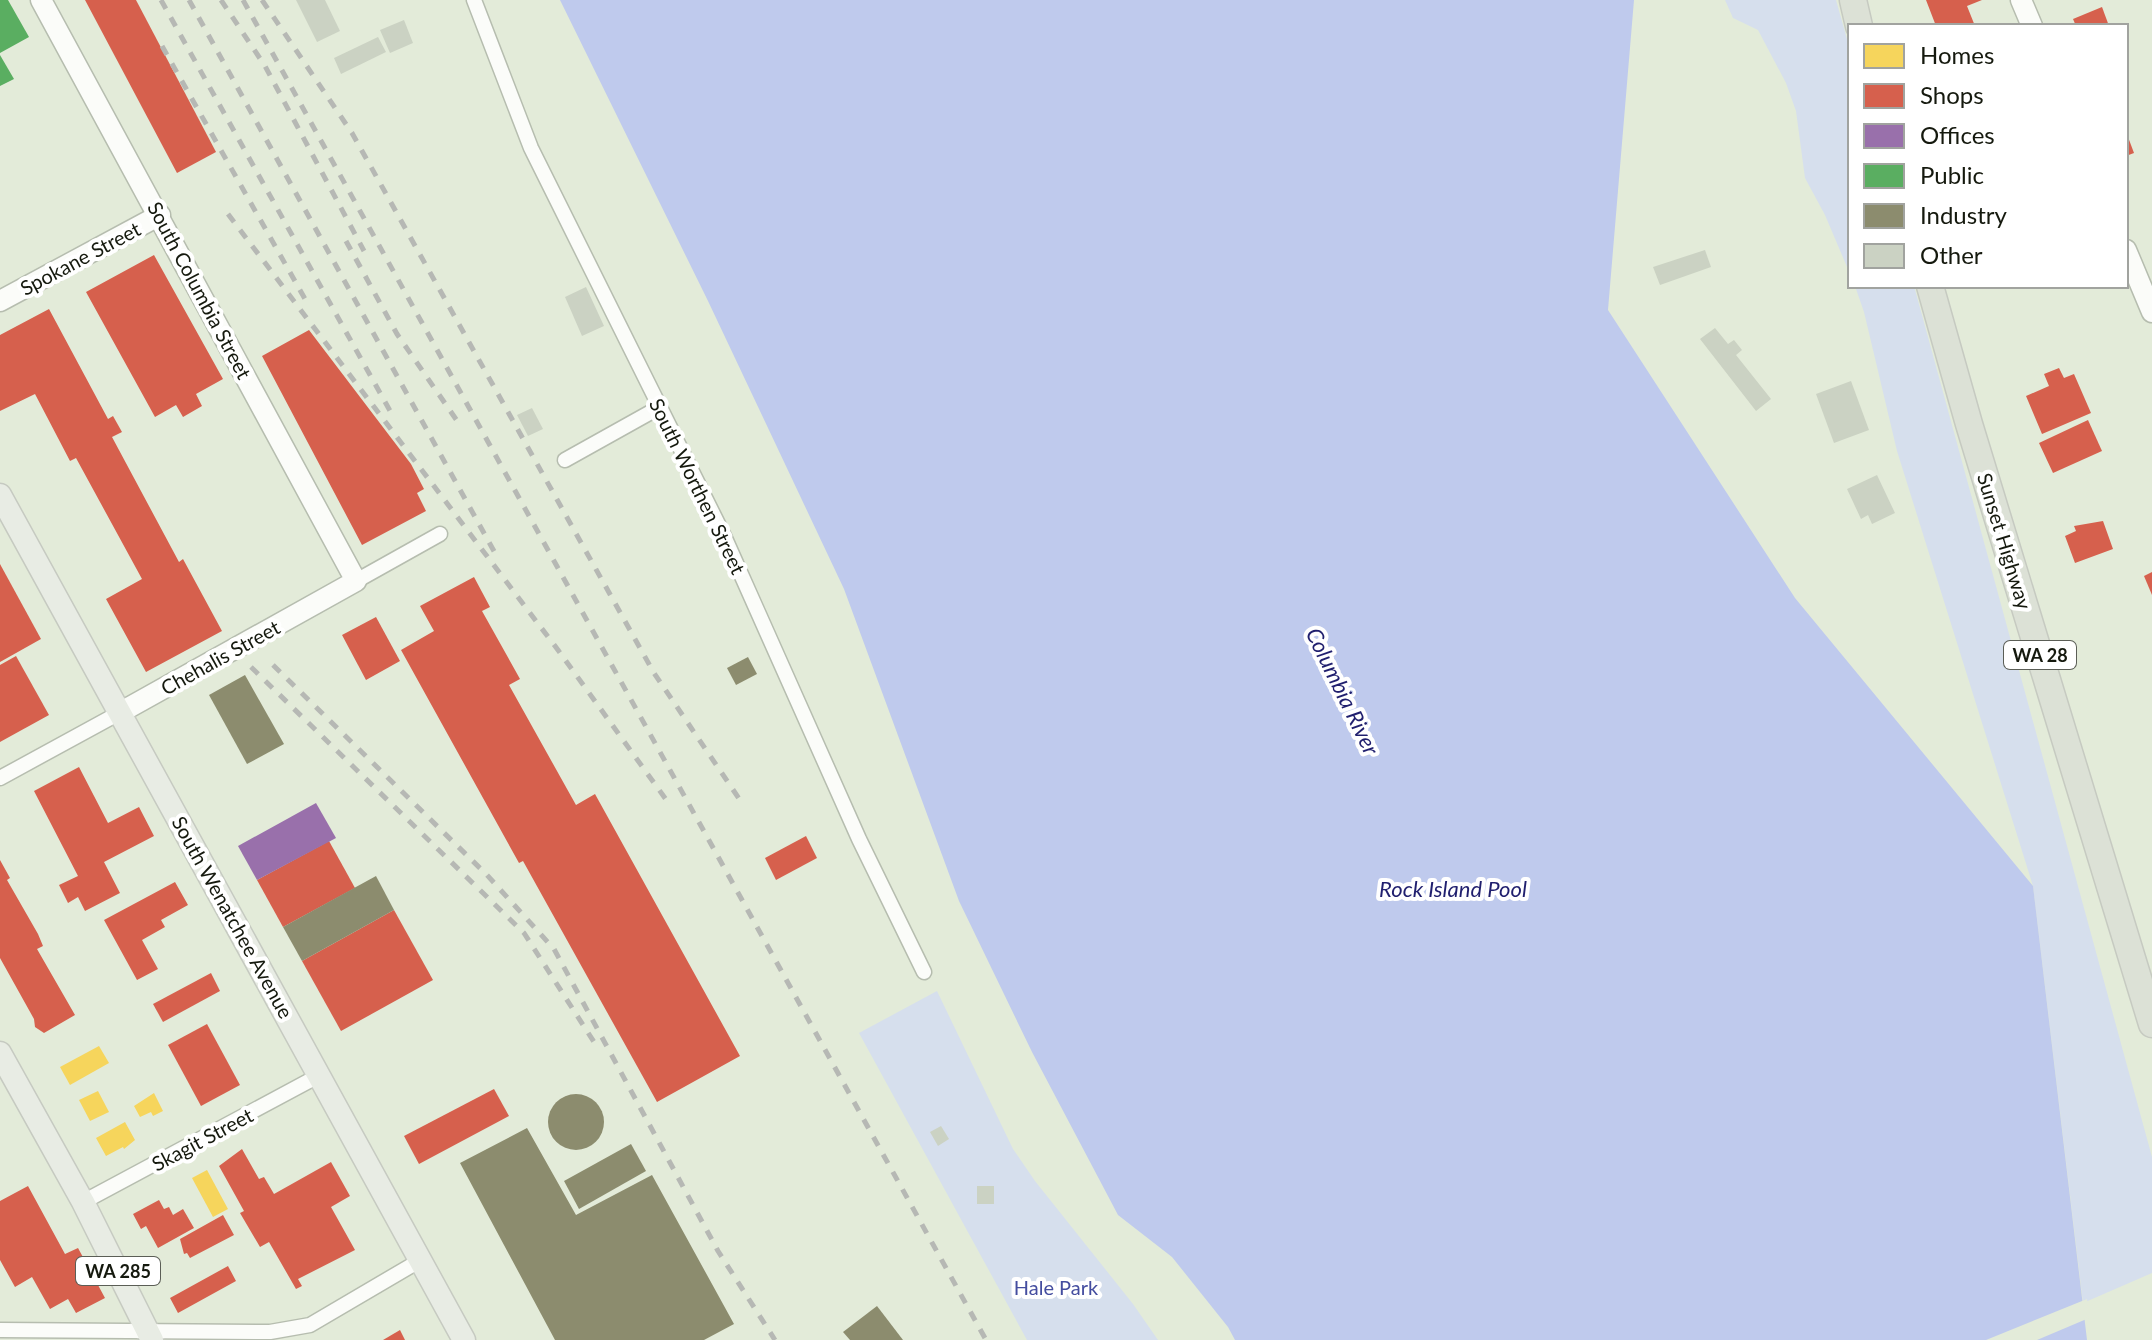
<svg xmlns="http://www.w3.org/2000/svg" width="2152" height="1340" font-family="Lato,sans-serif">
<rect width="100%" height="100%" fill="#e3ebd9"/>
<!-- green -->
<g fill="#d6dfed">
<polygon points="1725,0 1836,0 1850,50 1850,274 1825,215 1805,178 1796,111 1786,83 1758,30 1733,18"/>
<polygon points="1855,286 1914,286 2152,1157 2152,1273 2083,1303 2033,886 1897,451 1864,312"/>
<polygon points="937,991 1013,1149 1035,1181 1133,1304 1158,1340 1027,1340 859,1033"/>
</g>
<!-- water -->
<polygon fill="#bfcaed" points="560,0 1634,0 1608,310 1795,598 2033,886 2087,1340 1235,1340 1228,1327 1172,1257 1118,1215 1032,1052 959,901 844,589 708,301"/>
<!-- pier -->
<polygon fill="#e3ebd9" points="2087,1299 2089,1318 2037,1340 1986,1340"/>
<!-- homes -->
<g fill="#f6d55c">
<polygon points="99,1046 109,1063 70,1085 60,1067"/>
<polygon points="98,1091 109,1112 90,1121 79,1100"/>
<polygon points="154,1093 163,1111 153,1116 151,1112 140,1117 134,1106"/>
<polygon points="125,1122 135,1140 124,1149 123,1147 106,1156 96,1138"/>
<polygon points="207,1170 228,1209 213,1217 192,1178"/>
</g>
<!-- shops -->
<g fill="#d6604d">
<polygon points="85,0 136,0 216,152 177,173"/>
<polygon points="1926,0 1982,0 1967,6 1975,26 1936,26"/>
<polygon points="2102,7 2109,26 2076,26 2073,19"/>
<polygon points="2128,137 2134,153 2126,156 2126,138"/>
<polygon points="154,255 223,379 196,394 202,406 183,417 176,405 155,417 86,292"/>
<polygon points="49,309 108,419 113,416 122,432 112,437 179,562 183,559 222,631 146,672 106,599 142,579 76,458 70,461 35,394 0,411 0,335"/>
<polygon points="309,330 411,464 424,489 417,493 426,511 362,545 262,356"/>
<polygon points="2059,368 2064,378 2074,374 2091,413 2042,434 2026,396 2049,386 2044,374"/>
<polygon points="2088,420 2102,451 2053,473 2039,443"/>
<polygon points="2103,521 2113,549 2075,563 2065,536 2076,531 2074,526"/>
<polygon points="0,564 41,639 0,662"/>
<polygon points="2152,572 2152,595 2144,576"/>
<polygon points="474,577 490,607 482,611 520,679 509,685 576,805 595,794 740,1056 657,1102 523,861 519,863 401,650 434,631 420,606"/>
<polygon points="376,617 400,661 366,680 342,635"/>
<polygon points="16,656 49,715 0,742 0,665"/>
<polygon points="79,767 108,823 139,807 154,836 104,862 120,893 85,911 78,897 68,903 59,885 78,876 34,791"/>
<polygon points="806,836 817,858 776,880 765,858"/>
<polygon points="329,841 355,888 283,927 257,880"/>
<polygon points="0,860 10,878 7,880 38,934 43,946 37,949 75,1015 44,1033 35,1027 34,1019 0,958"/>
<polygon points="175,882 188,905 161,920 165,927 142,940 158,969 137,980 104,920"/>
<polygon points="394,910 433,980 341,1031 302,961"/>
<polygon points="211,973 220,991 163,1022 153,1004"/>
<polygon points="207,1024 240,1085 201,1106 168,1045"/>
<polygon points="494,1089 509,1116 419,1164 404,1136"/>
<polygon points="242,1149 259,1179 264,1177 274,1194 331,1162 350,1196 331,1207 355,1250 298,1279 302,1286 296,1289 269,1242 260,1247 240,1213 244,1211 219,1166"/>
<polygon points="28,1186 65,1254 78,1248 105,1298 76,1313 68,1299 50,1309 32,1277 15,1287 0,1260 0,1201"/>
<polygon points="159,1200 164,1209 169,1207 173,1215 183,1209 194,1228 158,1248 146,1226 141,1229 133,1214"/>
<polygon points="223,1215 234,1235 190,1258 187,1253 184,1254 180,1239"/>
<polygon points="228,1266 236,1281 178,1313 170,1298"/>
<polygon points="400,1330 405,1340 383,1340"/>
</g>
<!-- offices -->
<polygon fill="#9970ab" points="316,803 336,838 257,880 238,846"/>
<!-- public -->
<g fill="#5aae61">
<polygon points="0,0 8,0 29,37 0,53"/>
<polygon points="0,55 14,79 0,86"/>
</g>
<!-- industry -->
<g fill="#8c8c6e">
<polygon points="748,657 757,674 736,685 727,668"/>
<polygon points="245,675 284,744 247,764 209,695"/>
<polygon points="376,876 394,910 302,961 283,927"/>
<circle cx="576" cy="1122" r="28"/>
<polygon points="527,1128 576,1215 652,1175 734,1324 704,1340 555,1340 460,1163"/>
<polygon points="631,1144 646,1171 579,1209 564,1181"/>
<polygon points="877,1306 903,1340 850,1340 843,1332"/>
</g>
<!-- building -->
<g fill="#cbd2c3">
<polygon points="296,0 325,0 340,31 317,42"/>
<polygon points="404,20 413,43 390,53 380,30"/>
<polygon points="378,37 386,52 341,74 334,58"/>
<polygon points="1705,250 1711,267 1660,285 1653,267"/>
<polygon points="586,287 604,326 582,336 565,297"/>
<polygon points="1715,328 1728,344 1734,340 1742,350 1736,355 1771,399 1756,411 1700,339"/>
<polygon points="1851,381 1869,430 1834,443 1816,394"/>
<polygon points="532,408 543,429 528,436 517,415"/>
<polygon points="1877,475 1895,513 1872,524 1868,515 1861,519 1847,489"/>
<polygon points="941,1126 949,1139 938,1146 930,1132"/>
<rect x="977" y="1186" width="17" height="18"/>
</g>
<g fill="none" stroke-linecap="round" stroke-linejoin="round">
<!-- street casing -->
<g stroke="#b6bdaf" stroke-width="17">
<g id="street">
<polyline points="474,0 531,148 724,536 859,839 924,972"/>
<polyline points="565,460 660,407"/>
<polyline points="356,581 440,534"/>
<polyline points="0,778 121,712"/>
<polyline points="83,1202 320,1075"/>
<polyline points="0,1330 270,1332 310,1325 419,1261"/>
</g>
</g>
<!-- secondary casing -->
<g stroke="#b6bdaf" stroke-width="23">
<g id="secondary">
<polyline points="41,0 356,581 121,712"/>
<polyline points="2021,0 2032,26"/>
<polyline points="2126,250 2152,312"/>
<polyline points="0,301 160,215"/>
</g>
</g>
<!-- primary casing -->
<g stroke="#c6cac1" stroke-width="25">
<g id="primary">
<polyline points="0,495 464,1340"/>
<polyline points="0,1053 83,1202 152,1340"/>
</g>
</g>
<!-- highway casing -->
<g stroke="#c6cac1" stroke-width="29">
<g id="highway">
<polyline points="1853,0 1859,26"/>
<polyline points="1930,286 1969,424 2152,1024"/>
</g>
</g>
<!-- street -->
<use href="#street" stroke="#fbfcf9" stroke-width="14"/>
<!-- secondary -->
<use href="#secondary" stroke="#fbfcf9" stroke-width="20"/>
<!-- primary -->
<use href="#primary" stroke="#e8ece4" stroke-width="22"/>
<!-- highway -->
<use href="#highway" stroke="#dce1d6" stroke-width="26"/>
<!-- rail -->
<g stroke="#b6b8b4" stroke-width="5" stroke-dasharray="10 10" stroke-linecap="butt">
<polyline points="161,0 394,418"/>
<polyline points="189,0 495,553"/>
<polyline points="221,0 265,66 364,251"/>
<polyline points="243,0 986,1340"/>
<polyline points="262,0 352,133 654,673 740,800"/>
<polyline points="162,46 309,306"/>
<polyline points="228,214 558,650 670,805"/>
<polyline points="346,241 397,334 460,425"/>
<polyline points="273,665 487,875 554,949 718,1251 775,1340"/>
<polyline points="251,667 524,933 594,1042"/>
</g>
</g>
<g text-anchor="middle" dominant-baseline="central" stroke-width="8" stroke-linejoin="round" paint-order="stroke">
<!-- shield labels -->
<g fill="#fff" stroke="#5b5e56" stroke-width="2">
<rect x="2004" y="641" width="72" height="28" rx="6"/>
<rect x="76" y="1257" width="84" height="28" rx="6"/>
</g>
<g font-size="18" font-weight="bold" fill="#15190e">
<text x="2040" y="655">WA 28</text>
<text x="118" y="1271">WA 285</text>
</g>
<!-- street labels -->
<g font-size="20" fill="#15190e" stroke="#fff">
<text transform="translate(80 258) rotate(-28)">Spokane Street</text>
<text transform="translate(200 290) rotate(62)">South Columbia Street</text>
<text transform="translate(698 486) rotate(64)">South Worthen Street</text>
<text transform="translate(2005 541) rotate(73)">Sunset Highway</text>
<text transform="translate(220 657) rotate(-29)">Chehalis Street</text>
<text transform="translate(233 917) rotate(61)">South Wenatchee Avenue</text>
<text transform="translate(202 1139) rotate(-28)">Skagit Street</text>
</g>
<!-- park labels -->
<g font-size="20" fill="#444d9f" stroke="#fff">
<text x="1056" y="1287">Hale Park</text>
</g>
<!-- water labels -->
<g font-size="22" font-style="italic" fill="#201f6e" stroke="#fff">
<text transform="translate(1343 691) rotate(64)">Columbia River</text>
<text x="1453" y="888">Rock Island Pool</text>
</g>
</g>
<!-- legend -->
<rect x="1848" y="24" width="280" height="264" fill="#ffffff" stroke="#a1a39f" stroke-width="2"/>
<rect x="1864" y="44" width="40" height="24" fill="#f6d55c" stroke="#a1a39f" stroke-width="2"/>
<text x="1920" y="64" font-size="24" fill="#15190e">Homes</text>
<rect x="1864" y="84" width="40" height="24" fill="#d6604d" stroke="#a1a39f" stroke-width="2"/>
<text x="1920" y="104" font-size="24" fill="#15190e">Shops</text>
<rect x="1864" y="124" width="40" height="24" fill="#9970ab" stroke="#a1a39f" stroke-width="2"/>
<text x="1920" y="144" font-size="24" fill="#15190e">Offices</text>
<rect x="1864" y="164" width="40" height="24" fill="#5aae61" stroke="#a1a39f" stroke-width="2"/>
<text x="1920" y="184" font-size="24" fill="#15190e">Public</text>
<rect x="1864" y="204" width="40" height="24" fill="#8c8c6e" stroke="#a1a39f" stroke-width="2"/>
<text x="1920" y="224" font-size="24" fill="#15190e">Industry</text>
<rect x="1864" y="244" width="40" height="24" fill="#cbd2c3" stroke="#a1a39f" stroke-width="2"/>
<text x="1920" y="264" font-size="24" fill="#15190e">Other</text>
</svg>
